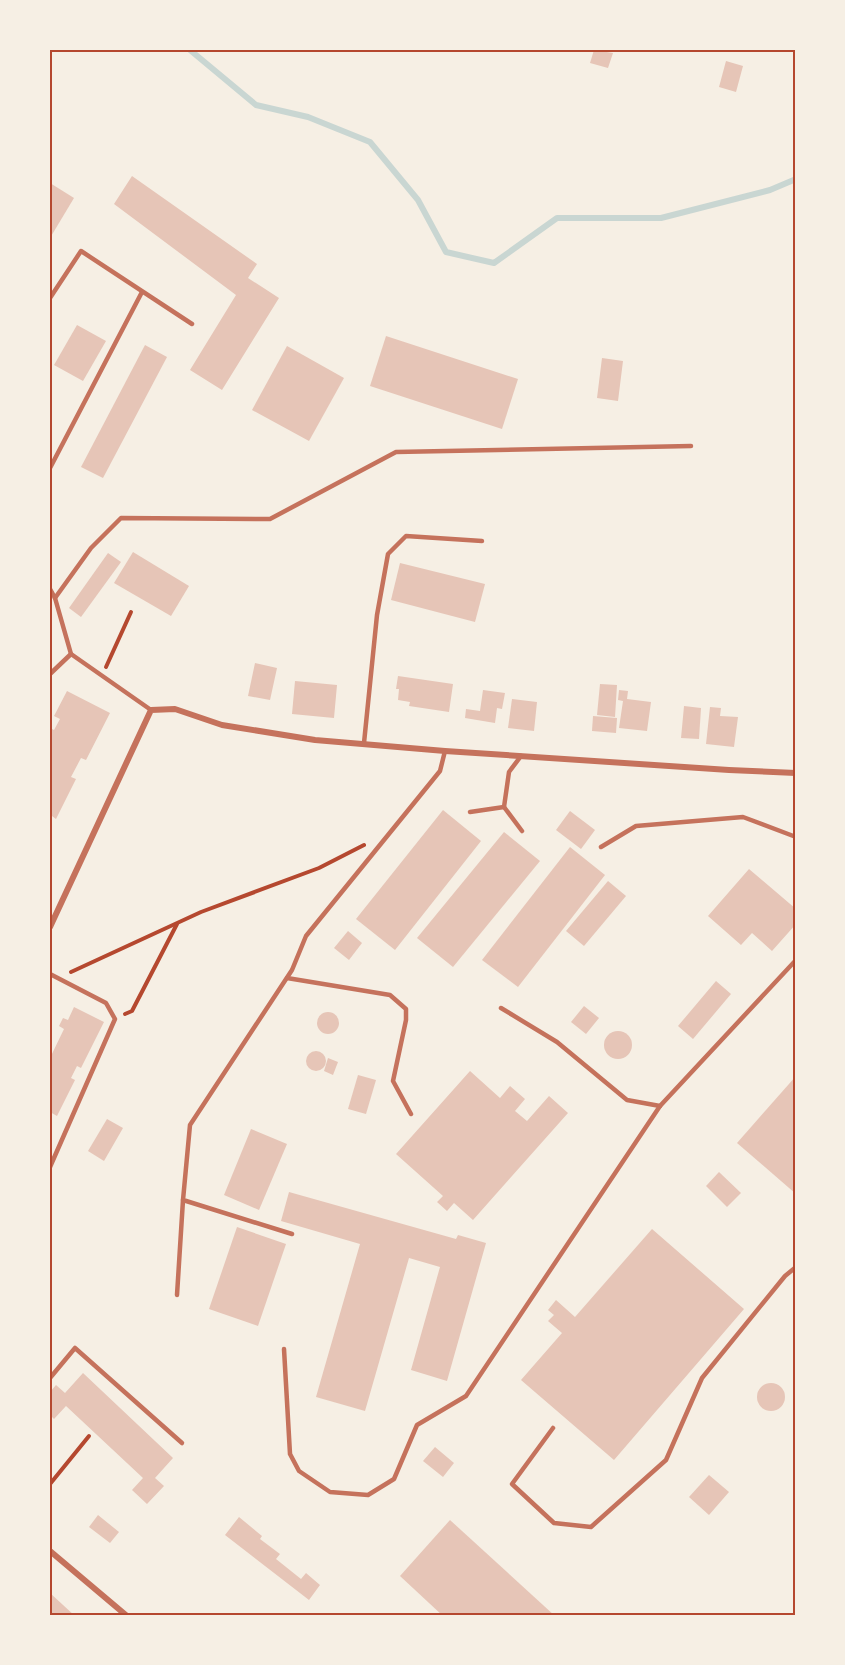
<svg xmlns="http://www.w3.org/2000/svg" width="845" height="1665" font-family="'Sofia Sans Condensed',sans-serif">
<rect width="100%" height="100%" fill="#f6efe4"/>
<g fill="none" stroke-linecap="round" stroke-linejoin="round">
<!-- stream -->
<polyline stroke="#c9d6d2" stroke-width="6" points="190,50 256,105 308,117 370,142 418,200 446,252 494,263 557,218 661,218 770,190 796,179"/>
</g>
<!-- building -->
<g fill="#e6c5b7">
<polygon points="594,50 613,53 608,68 590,63"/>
<polygon points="726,61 743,66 736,92 719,87"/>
<polygon points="132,176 257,264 248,278 279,298 222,390 190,370 236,295 114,204"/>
<polygon points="50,183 74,198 50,238"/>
<polygon points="77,325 106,341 83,381 54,365"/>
<polygon points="386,336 518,379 502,429 370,386"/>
<polygon points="145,345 167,357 103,478 81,467"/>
<polygon points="287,346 344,378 309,441 252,410"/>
<polygon points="602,358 623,361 618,401 597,398"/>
<polygon points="133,552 189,586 171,616 114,583"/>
<polygon points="108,553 121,562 81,617 69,608"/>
<polygon points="400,563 485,584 475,622 391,600"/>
<polygon points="255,663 277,668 270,700 248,696"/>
<polygon points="398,676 453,684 449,712 409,706 410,702 398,700 399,689 396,689"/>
<polygon points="295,681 337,685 334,718 292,714"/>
<polygon points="600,684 617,685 615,717 597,715"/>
<polygon points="483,690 505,693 502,709 497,708 495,723 465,718 466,709 480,711"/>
<polygon points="619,690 628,691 627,699 651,702 647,731 619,728 623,701 618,700"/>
<polygon points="67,691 110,713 86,760 81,758 71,777 76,779 56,819 52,816 50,821 50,728 54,730 60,719 54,716"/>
<polygon points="512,699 537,702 534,731 508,728"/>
<polygon points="684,706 701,708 699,739 681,738"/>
<polygon points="710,707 721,708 720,716 738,717 734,747 706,744"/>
<polygon points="593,716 617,718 616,733 592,731"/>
<polygon points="443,810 481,841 395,950 356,919"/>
<polygon points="570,811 595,830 581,849 556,830"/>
<polygon points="504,832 540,861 453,967 417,938"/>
<polygon points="570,847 605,875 518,987 482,960"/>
<polygon points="749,869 796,909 796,924 772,951 752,933 741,945 708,916"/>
<polygon points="608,881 626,896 584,946 566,931"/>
<polygon points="348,931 362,943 349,960 334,948"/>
<polygon points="716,981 731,994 693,1039 678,1026"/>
<polygon points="584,1006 599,1018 586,1034 571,1022"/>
<polygon points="74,1007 104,1022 81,1068 77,1066 71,1078 75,1080 57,1116 50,1112 50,1058 64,1029 59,1026 63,1018 68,1020"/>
<circle cx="328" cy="1023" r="11"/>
<circle cx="618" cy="1045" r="14"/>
<circle cx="316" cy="1061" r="10"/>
<polygon points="328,1058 338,1062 333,1075 324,1071"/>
<polygon points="470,1071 500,1098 510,1086 525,1099 515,1111 527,1121 549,1096 568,1113 473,1220 454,1203 447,1211 437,1202 443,1196 396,1154"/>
<polygon points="358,1075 376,1080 366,1114 348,1109"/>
<polygon points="796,1076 796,1194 737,1143"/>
<polygon points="107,1119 123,1128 104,1161 88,1151"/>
<polygon points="251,1129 287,1144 259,1210 224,1195"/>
<polygon points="719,1172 741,1193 727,1207 706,1186"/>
<polygon points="289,1192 456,1239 458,1235 486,1243 447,1381 411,1370 440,1267 409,1258 365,1411 316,1397 360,1244 281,1221"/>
<polygon points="237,1227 286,1244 258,1326 209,1309"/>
<polygon points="652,1229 744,1309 614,1460 521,1380 562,1333 548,1321 554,1315 548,1310 556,1300 575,1317"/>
<polygon points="83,1373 173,1458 155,1478 164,1486 147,1504 132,1490 143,1478 66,1406 54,1419 50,1415 50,1392 56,1385 65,1393"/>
<circle cx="771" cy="1397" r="14"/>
<polygon points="435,1447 454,1463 443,1477 423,1461"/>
<polygon points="709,1475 729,1492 709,1515 689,1497"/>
<polygon points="98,1515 119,1532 110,1543 89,1527"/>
<polygon points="239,1517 262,1536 260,1539 280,1554 276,1559 301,1579 306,1573 320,1585 309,1600 225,1535"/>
<polygon points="450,1520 555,1616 443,1616 400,1576"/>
<polygon points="50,1593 75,1616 50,1616"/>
</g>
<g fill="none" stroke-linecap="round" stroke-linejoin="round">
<!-- path -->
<g stroke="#b5482f" stroke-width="4">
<polyline points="106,667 131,612"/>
<polyline points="71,972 201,912 319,868 364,845"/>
<polyline points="125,1014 132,1011 177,924"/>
<polyline points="50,1484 89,1436"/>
</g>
<!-- service -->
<g stroke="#c5725c" stroke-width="4.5">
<polyline points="50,298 81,251 192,324"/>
<polyline points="50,468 142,292"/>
<polyline points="50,589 55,598 71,654 151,710"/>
<polyline points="55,598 91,548 121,518 270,519 396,452 691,446"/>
<polyline points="50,674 71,654"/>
<polyline points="364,743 377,615 388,554 406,536 482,541"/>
<polyline points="504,807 522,831"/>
<polyline points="470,812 504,807 509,772 521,756"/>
<polyline points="601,847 636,826 743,817 796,837"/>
<polyline points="50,974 106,1003 115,1019 50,1167"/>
<polyline points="287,978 390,995 406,1009 406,1020 393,1081 411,1114"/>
<polyline points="501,1008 557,1042 627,1100 660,1106"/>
<polyline points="292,1234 183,1200 190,1125 292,970 306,936 440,771 445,751"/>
<polyline points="177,1295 183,1200"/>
<polyline points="284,1349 290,1454 299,1471 330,1492 368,1495 394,1479 417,1425 466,1396 660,1106 796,960"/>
<polyline points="50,1378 75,1348 182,1443"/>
<polyline points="553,1428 512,1484 554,1523 591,1527 666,1460 702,1378 785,1276 796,1267"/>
</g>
<!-- minor -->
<g stroke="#c5725c" stroke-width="6">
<polyline points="50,927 151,710 175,709 222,725 315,740 445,751 729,770 796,773"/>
<polyline points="50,1551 127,1616"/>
</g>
</g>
<!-- border -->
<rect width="845" height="1665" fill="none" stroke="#f6efe4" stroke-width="102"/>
<rect x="51" y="51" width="743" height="1563" fill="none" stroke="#b5482f" stroke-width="2"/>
</svg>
